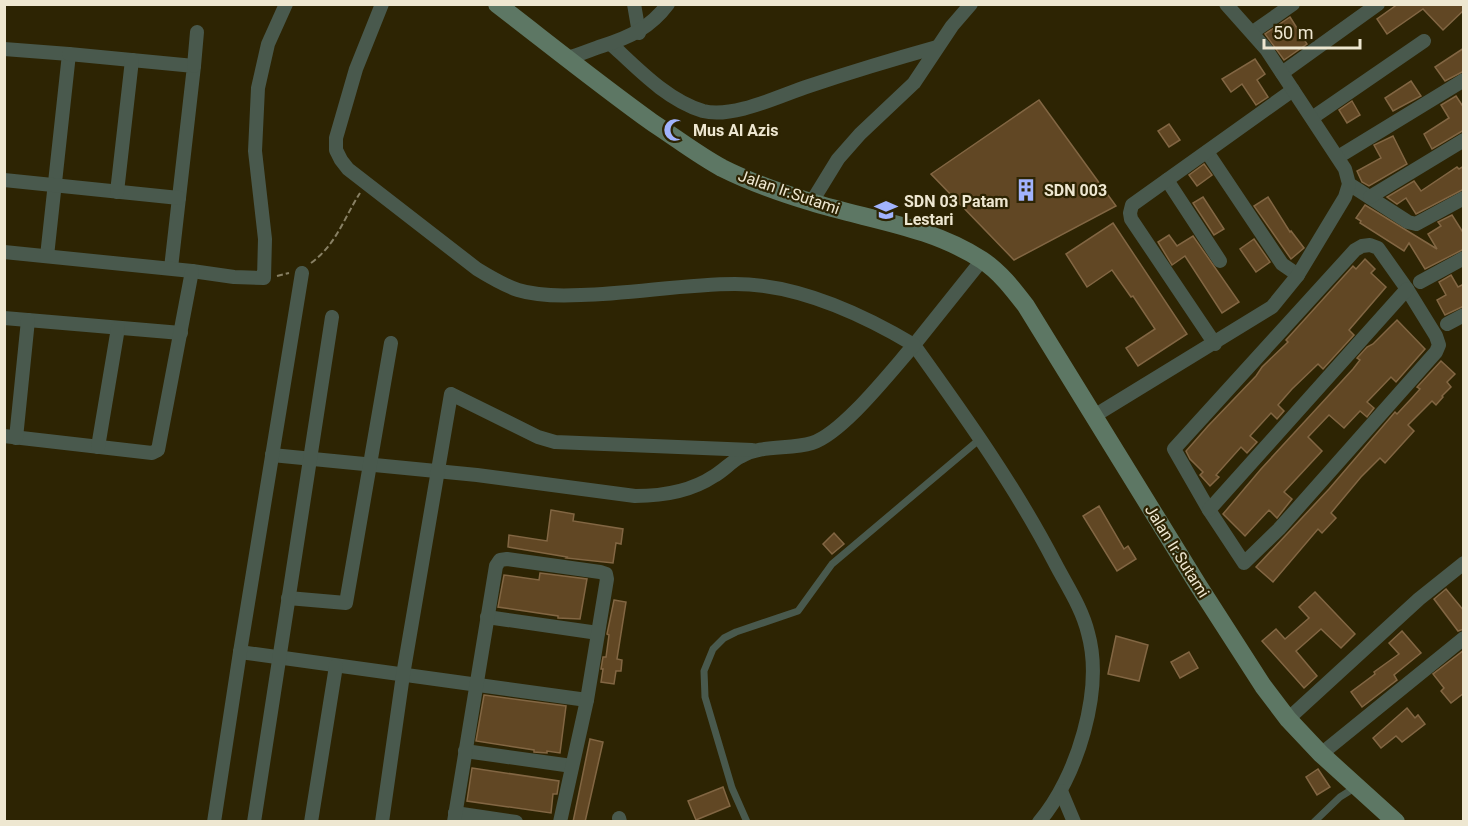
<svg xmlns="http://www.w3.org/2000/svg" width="1468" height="826" font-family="Roboto,sans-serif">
<rect width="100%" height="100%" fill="#2d2403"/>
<!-- building -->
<g fill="#614724" stroke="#826643" stroke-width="1.5">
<polygon points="1398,4 1464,4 1464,10 1443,30 1423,9 1387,34 1377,19"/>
<polygon points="1290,17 1307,44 1284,60 1265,34"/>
<polygon points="1464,48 1464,71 1445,81 1435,67"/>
<polygon points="1255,59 1265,74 1257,80 1268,97 1256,105 1242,84 1231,92 1222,79"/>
<polygon points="1411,81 1421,96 1393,111 1385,98"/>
<polygon points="1456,96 1464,108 1464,130 1432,149 1424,134 1449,118 1441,105"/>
<polygon points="1039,100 1116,206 1014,260 931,174"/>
<polygon points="1352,101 1360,115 1347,123 1339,110"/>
<polygon points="1169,124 1180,140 1169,147 1158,131"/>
<polygon points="1393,136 1407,164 1369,186 1362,182 1357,171 1381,158 1374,145"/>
<polygon points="1204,164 1212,175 1197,186 1189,175"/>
<polygon points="1464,166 1464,189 1416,214 1406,198 1397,204 1387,197 1414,181 1421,191 1457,167 1459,169"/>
<polygon points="1203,197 1224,229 1214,235 1193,203"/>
<polygon points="1268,197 1290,232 1291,231 1304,248 1291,259 1254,206"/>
<polygon points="1365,205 1437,249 1428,234 1441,226 1438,222 1452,215 1464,234 1464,249 1425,269 1409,243 1404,251 1360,223 1361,221 1356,218"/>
<polygon points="1113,223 1187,334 1138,366 1126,348 1155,329 1133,296 1131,297 1112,270 1087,287 1066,254"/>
<polygon points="1169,235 1177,246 1193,236 1239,302 1222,313 1185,256 1172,265 1158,242"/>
<polygon points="1254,239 1270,262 1256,272 1240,249"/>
<polygon points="1365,259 1375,269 1371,273 1386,287 1349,330 1354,335 1323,369 1318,364 1292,389 1278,405 1284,411 1277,419 1271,413 1250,436 1257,442 1247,453 1241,447 1216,475 1219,477 1210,486 1200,475 1203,472 1190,459 1186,451 1208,426 1256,376 1262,367 1288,342 1286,340 1353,266 1356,269"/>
<polygon points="1451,275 1458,287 1464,284 1464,306 1445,315 1437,300 1446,295 1439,282"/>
<polygon points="1397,320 1425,349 1396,382 1391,377 1367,402 1374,408 1367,417 1360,411 1344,428 1329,415 1308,437 1322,451 1284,492 1292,499 1277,518 1269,510 1245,536 1223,514 1261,469 1353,369 1360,360 1357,358 1367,347 1373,344"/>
<polygon points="1441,361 1455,374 1447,382 1451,387 1442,396 1443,397 1436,405 1432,401 1408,425 1414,431 1385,463 1380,458 1361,477 1331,513 1336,518 1322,533 1318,529 1273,582 1256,567 1329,489 1395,412 1397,414 1411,399 1420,389 1417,387"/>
<polygon points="1099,506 1124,549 1128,546 1136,559 1117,571 1083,516"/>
<polygon points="551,510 574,514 573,521 623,529 621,544 616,543 613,563 566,558 567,557 508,547 509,535 547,541"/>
<polygon points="834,533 844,544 832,554 823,544"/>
<polygon points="540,573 587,579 580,619 558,618 558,616 498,607 504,575 539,580"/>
<polygon points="1446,589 1464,611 1464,629 1458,631 1434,599"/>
<polygon points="1315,592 1355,634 1341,648 1321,629 1296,651 1317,676 1304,688 1262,641 1276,629 1285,639 1309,618 1299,607"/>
<polygon points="614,600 626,602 617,659 622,660 621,671 616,671 614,684 601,682 603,669 601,669 603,657 606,657 609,635 607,634"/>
<polygon points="1402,631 1421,653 1394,675 1397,680 1362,707 1351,692 1375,674 1374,672 1399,654 1389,643"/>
<polygon points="1116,636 1148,645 1139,681 1108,674"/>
<polygon points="1464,650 1464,693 1451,703 1441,691 1444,688 1433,674"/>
<polygon points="1189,652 1198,668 1180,678 1171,662"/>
<polygon points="484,695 566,706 560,753 547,751 547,753 534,752 534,750 476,741"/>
<polygon points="1407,708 1415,718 1418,715 1425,724 1402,742 1396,736 1381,748 1373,738"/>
<polygon points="590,739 603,742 585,822 573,822"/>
<polygon points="472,768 559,781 557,794 553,794 551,813 467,801"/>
<polygon points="1318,769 1330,787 1317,795 1306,777"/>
<polygon points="723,787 730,806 696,820 688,801"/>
</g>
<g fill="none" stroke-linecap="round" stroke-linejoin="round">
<!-- path -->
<g stroke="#888064" stroke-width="2" stroke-dasharray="6 3" stroke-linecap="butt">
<path d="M311 263C336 245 344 218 360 193"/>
<polyline points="277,276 289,273"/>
</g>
<!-- lane -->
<g stroke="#49594d" stroke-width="7">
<polyline points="747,822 732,788 705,697 704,671 713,649 724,638 736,632 798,611 832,564 980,439"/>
<polyline points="1314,822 1340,797 1356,787"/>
</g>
<!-- street -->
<g stroke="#49594d" stroke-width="14">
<polyline points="634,4 639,33"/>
<polyline points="1253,32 1293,4"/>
<path d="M611 44C638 69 667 100 703 111 733 119 781 95 809 86 851 72 894 59 937 47"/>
<polyline points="4,49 69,54 47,256"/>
<polyline points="69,54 194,66 171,268"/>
<path d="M567 58C579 55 590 50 602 46 630 37 650 28 668 4"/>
<polyline points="194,66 197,32"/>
<polyline points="1282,73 1378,4"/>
<polyline points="1312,118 1424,41"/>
<polyline points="1207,152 1282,264 1298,275"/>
<polyline points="1338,157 1464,80"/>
<polyline points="4,180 179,198"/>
<polyline points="1167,180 1220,261"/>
<polyline points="1349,184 1408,222 1416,224 1464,198"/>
<polyline points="117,192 132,60"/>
<polyline points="1370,197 1464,140"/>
<polyline points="811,203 838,159 860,134 914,83 952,26 971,4"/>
<polygon points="1370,245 1378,248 1407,289 1436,336 1439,345 1436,352 1279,529 1244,563 1209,510 1174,449 1355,250 1362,246"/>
<polyline points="4,252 192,271 234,277 264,278 265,239 255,151 258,88 268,44 286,4"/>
<path d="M982 260 914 345C965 416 1015 486 1055 563 1067 586 1082 608 1088 633 1104 690 1077 778 1039 822"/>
<polyline points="1420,282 1464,258"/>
<polyline points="4,318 181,333"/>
<polyline points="1447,324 1464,315"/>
<polyline points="1215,344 1131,219 1130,213 1132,205 1293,90"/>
<polyline points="1094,416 1272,307 1298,275 1345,197 1349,184 1345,169 1266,49 1226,4"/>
<polyline points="4,436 152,453 158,450 192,271"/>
<polyline points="16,438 28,320"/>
<polyline points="98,447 118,328"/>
<path d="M272 455 477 475 635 496C663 496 690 492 714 476 723 471 731 462 740 457 761 444 789 450 812 443 843 433 891 371 914 345 862 314 797 284 735 284 684 284 632 294 581 295 560 296 537 296 518 290 503 285 490 277 477 269L348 169 341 160 336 150V138L356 69 382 4"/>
<polyline points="1209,510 1407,289"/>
<polyline points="288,598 346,603 391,343"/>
<polyline points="487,617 598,633"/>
<polyline points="240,652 587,700"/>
<polyline points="1288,719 1419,599 1464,563"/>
<polyline points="465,751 572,766"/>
<polyline points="1321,754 1464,638"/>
<polyline points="1061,791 1074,822"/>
<polyline points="455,813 516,822"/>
<polyline points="619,818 620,822"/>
<polyline points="214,822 240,652 302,273"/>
<polyline points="254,822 332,317"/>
<polyline points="311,822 336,666"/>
<polyline points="382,822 403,675 451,394 538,437 555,442 752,450"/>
<polyline points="454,822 496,566 500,560 507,559 600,572 606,574 607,579 587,700 560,822"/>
</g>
<!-- secondary -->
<path stroke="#5d7764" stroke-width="18" d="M497 4C549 44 600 85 653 123 676 138 698 155 722 168 750 182 781 193 811 202 869 220 930 226 982 260 1000 272 1013 289 1026 306L1198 585 1263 686 1288 719 1321 754 1396 822"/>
</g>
<!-- icons -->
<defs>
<g id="mosque-bare" transform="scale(1.8)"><path d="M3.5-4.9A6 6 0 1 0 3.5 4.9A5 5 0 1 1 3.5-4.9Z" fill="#a1b3fd" stroke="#2d2403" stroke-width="2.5" paint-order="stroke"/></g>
<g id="building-bare" transform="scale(1.8)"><path d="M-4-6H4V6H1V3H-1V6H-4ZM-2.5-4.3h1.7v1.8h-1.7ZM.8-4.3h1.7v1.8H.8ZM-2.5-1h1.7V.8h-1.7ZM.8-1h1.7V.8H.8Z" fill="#a1b3fd" stroke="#2d2403" stroke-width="2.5" paint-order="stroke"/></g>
<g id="school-bare" transform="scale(1.8)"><path d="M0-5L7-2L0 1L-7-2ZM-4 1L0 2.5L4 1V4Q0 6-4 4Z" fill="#a1b3fd" stroke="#2d2403" stroke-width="2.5" paint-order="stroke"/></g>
</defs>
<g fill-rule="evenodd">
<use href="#mosque-bare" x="675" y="130"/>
<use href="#building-bare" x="1026" y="190"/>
<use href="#school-bare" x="886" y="210"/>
</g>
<g text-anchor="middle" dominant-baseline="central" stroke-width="4.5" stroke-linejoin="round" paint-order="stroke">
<!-- poi labels -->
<g font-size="16" font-weight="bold" fill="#eee7d1" stroke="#2d2403" text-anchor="start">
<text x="693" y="130">Mus Al Azis</text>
<text x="1044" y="190">SDN 003</text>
<text x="904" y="201">SDN 03 Patam<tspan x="904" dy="18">Lestari</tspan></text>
</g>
<!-- street labels -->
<g font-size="16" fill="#eee7d1" stroke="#2d2403">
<text transform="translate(789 192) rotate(19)">Jalan Ir.Sutami</text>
<text transform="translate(1177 551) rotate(58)">Jalan Ir.Sutami</text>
</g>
</g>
<!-- border -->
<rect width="1468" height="826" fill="none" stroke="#eee7d1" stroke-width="12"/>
<!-- scale -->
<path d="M1264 39v9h96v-9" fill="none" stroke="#eee7d1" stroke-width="3"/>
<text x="1273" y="39" font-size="18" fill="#eee7d1" stroke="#2d2403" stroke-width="4.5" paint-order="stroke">50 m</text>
</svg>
